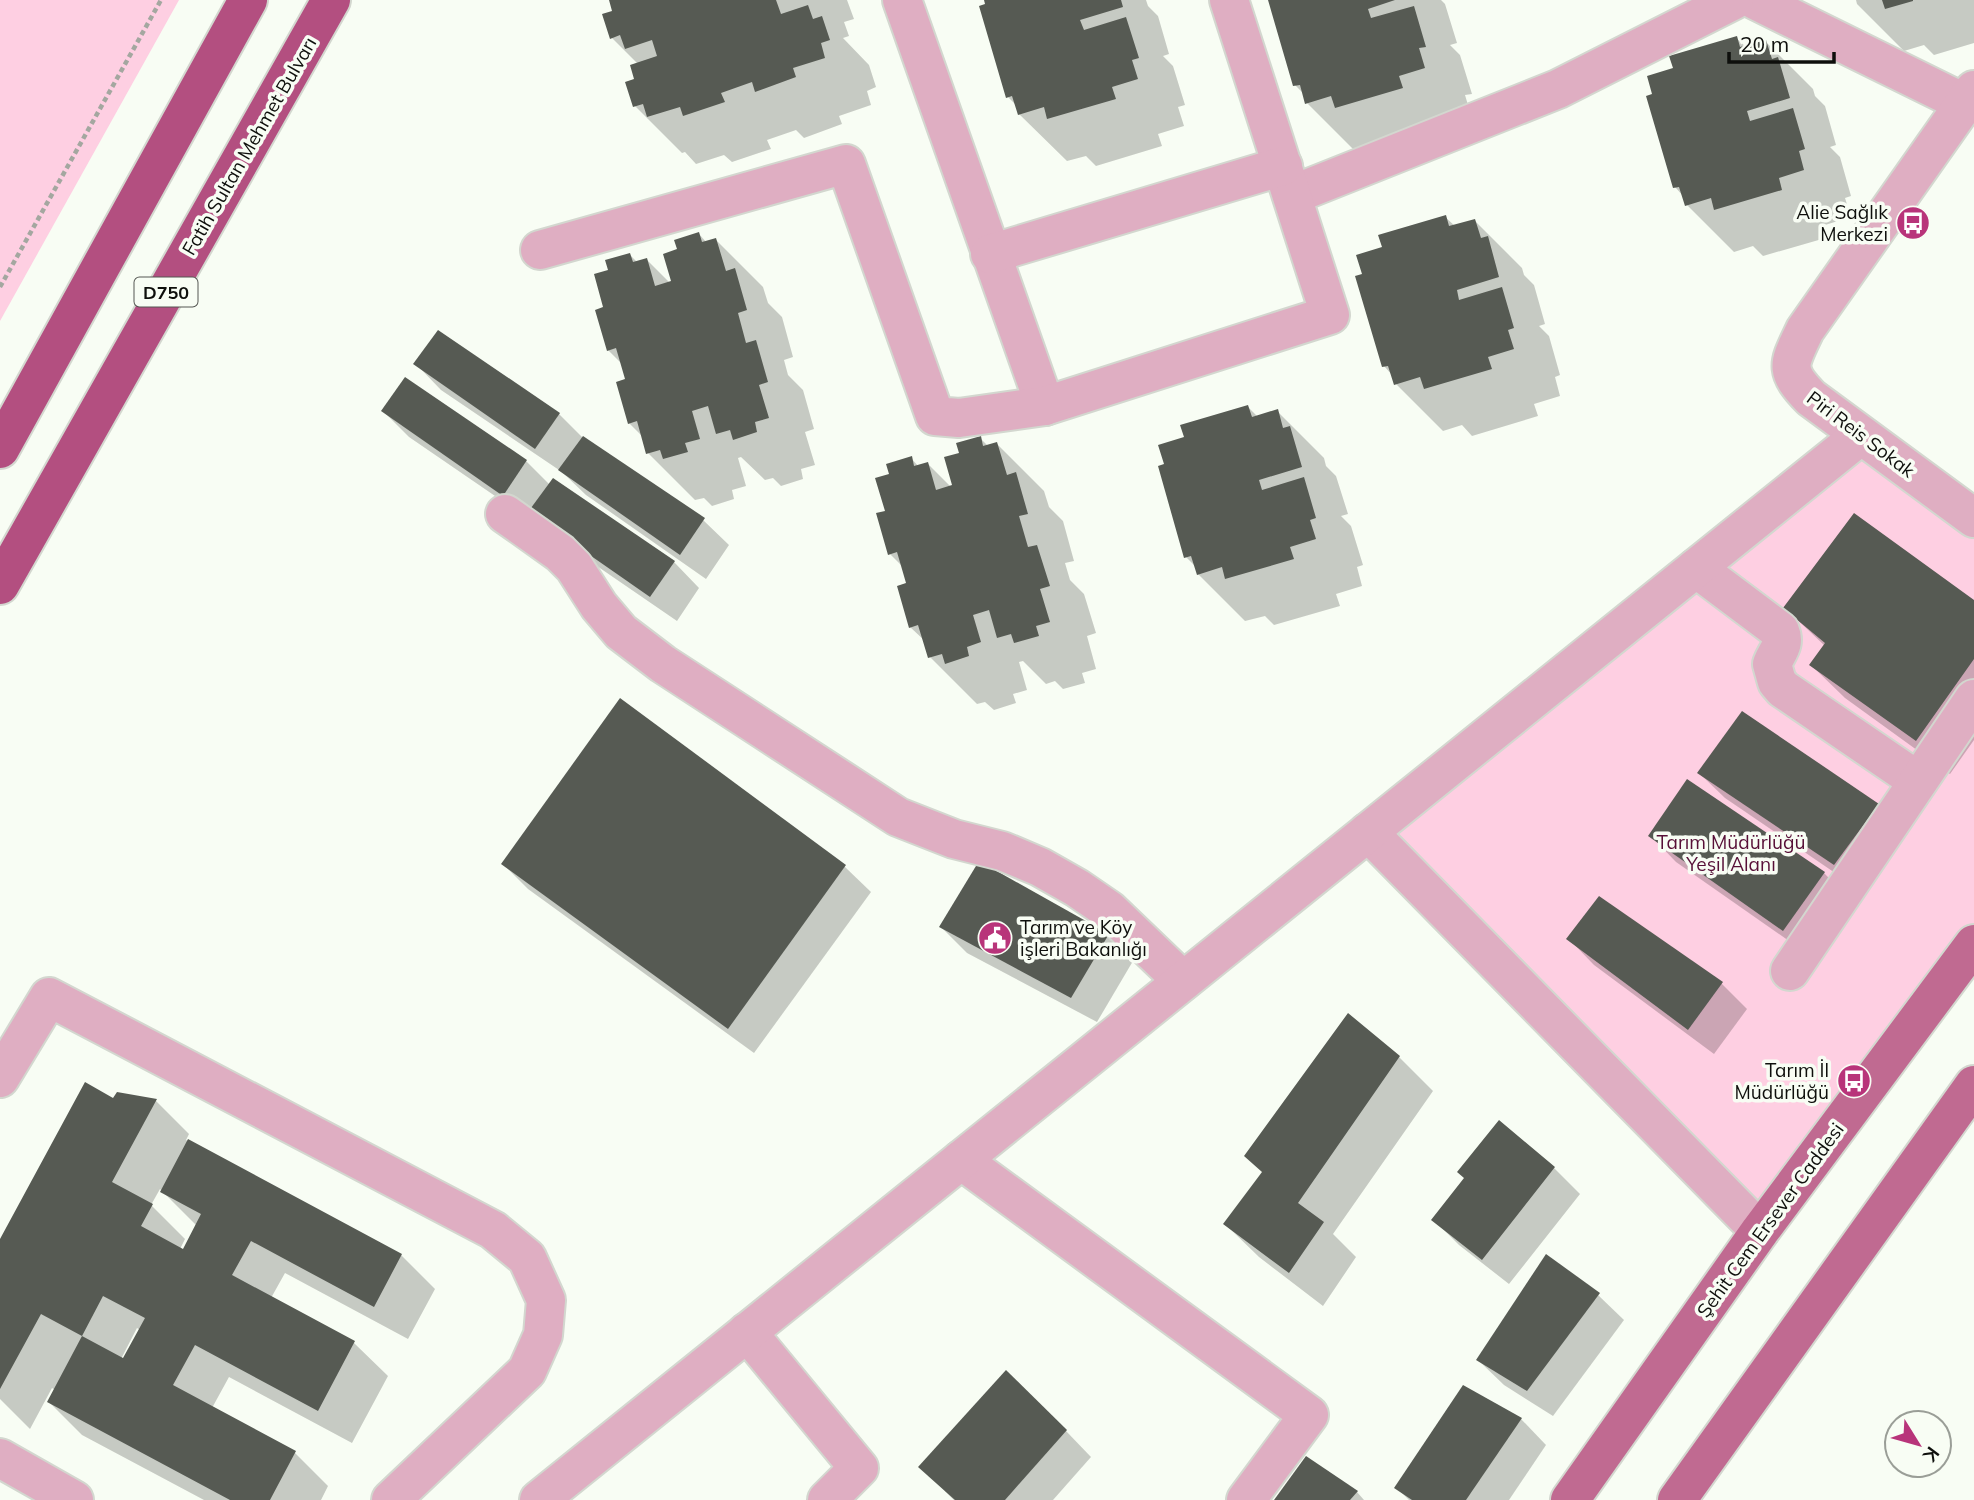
<svg xmlns="http://www.w3.org/2000/svg" width="1974" height="1500" font-family="Mulish,sans-serif">
<rect width="100%" height="100%" fill="#f8fdf4"/>
<!-- green -->
<g fill="#fecfe2">
<polygon points="0,0 179,0 0,321"/>
<polygon points="1860,436 1974,518 1974,944 1760,1231 1368,832"/>
</g>
<!-- shadow -->
<g fill="#0003" fill-rule="evenodd">
<polygon points="610,0 847,0 854,19 844,22 849,36 843,38 869,65 876,87 867,91 871,105 839,116 842,124 804,138 796,130 767,140 771,149 732,162 724,155 696,164 685,152 682,153 635,106 638,64 612,38 614,12"/>
<polygon points="986,0 1146,0 1148,6 1158,16 1169,54 1163,56 1173,66 1185,105 1178,107 1184,126 1158,134 1162,146 1096,166 1086,156 1067,161 1019,114 1017,106 1008,97"/>
<polygon points="1270,0 1441,0 1445,4 1457,43 1450,45 1460,55 1472,94 1465,95 1471,115 1354,150 1307,103 1305,95 1295,85"/>
<polygon points="1856,0 1974,0 1974,43 1934,55 1924,45 1904,51 1857,4"/>
<polygon points="1736,38 1746,47 1766,42 1813,89 1815,96 1825,106 1836,145 1830,147 1840,157 1851,196 1845,198 1851,217 1825,225 1829,237 1763,256 1753,246 1734,252 1687,205 1684,197 1675,187 1655,96 1675,69"/>
<polygon points="1445,217 1455,226 1475,221 1522,268 1524,275 1534,285 1545,324 1539,326 1549,336 1560,375 1555,377 1560,396 1534,404 1538,416 1472,436 1462,425 1443,431 1396,384 1393,376 1384,366 1364,275 1384,248"/>
<polygon points="699,234 707,243 716,240 763,287 768,303 782,317 793,357 784,360 788,375 803,390 814,429 805,432 815,465 801,469 803,479 781,486 773,478 765,480 741,457 738,458 746,486 732,490 734,499 712,506 704,498 695,500 648,453 643,437 629,423 627,380 623,365 608,350 605,308 610,271 630,255 638,263 647,260 670,283 674,282 679,250"/>
<polygon points="416,364 559,414 583,438 703,520 729,545 706,579 586,495 562,472 441,390"/>
<polygon points="1248,407 1258,417 1277,411 1324,458 1326,466 1336,476 1348,514 1341,516 1351,526 1363,565 1357,567 1362,586 1336,594 1340,606 1274,625 1265,616 1245,621 1198,574 1196,567 1186,557 1166,465 1186,438"/>
<polygon points="383,411 526,461 550,485 674,562 699,588 677,621 409,437"/>
<polygon points="980,438 988,446 997,444 1044,491 1049,507 1063,521 1074,561 1065,563 1070,580 1084,594 1096,633 1087,636 1096,669 1082,673 1085,683 1063,689 1055,681 1046,684 1023,661 1019,662 1027,690 1013,694 1016,703 994,710 985,702 977,704 930,657 925,641 910,627 908,584 904,568 890,554 887,512 891,475 911,458 919,467 928,464 951,487 955,486 961,454"/>
<polygon points="1974,602 1974,740 1950,774 1845,698 1811,665 1825,646 1785,608"/>
<polygon points="621,701 845,867 871,892 754,1053 528,889 503,864"/>
<polygon points="1699,773 1878,806 1903,831 1860,890 1725,798"/>
<polygon points="1651,836 1824,873 1849,899 1809,955 1676,862"/>
<polygon points="941,927 1108,936 1133,961 1097,1022 967,953"/>
<polygon points="1569,939 1722,984 1747,1009 1714,1054 1594,965"/>
<polygon points="1399,1057 1433,1091 1333,1234 1356,1257 1323,1306 1259,1257 1225,1224"/>
<path d="M114 1100 156 1101 189 1134 186 1140 401 1255 435 1289 408 1339 285 1273 271 1298 354 1343 388 1376 352 1443 229 1377 212 1408 295 1453 328 1486 321 1500H204L82 1435 49 1402 55 1390 52 1388 30 1429 0 1399V1242ZM160 1189 197 1226 183 1251 180 1249 185 1239 151 1205ZM137 1328 140 1330 124 1361 121 1359Z"/>
<polygon points="1499,1123 1554,1168 1580,1194 1509,1284 1459,1245 1434,1220 1465,1178"/>
<polygon points="1598,1295 1624,1320 1553,1416 1504,1385 1478,1360"/>
<polygon points="1521,1419 1546,1445 1509,1500 1409,1500 1396,1487"/>
<polygon points="1066,1431 1091,1457 1053,1500 954,1500 920,1467"/>
<polygon points="1357,1492 1364,1500 1276,1500"/>
</g>
<!-- building -->
<g fill="#565a53" fill-rule="evenodd">
<polygon points="609,0 776,0 781,14 808,5 813,19 822,16 830,40 821,43 825,58 793,68 796,77 755,92 752,82 721,93 725,102 683,116 680,107 647,117 643,104 633,107 625,82 634,79 630,65 657,56 652,40 625,49 620,35 610,39 602,14 612,11"/>
<polygon points="984,0 1121,0 1123,7 1080,20 1084,30 1126,17 1139,58 1132,60 1138,79 1112,87 1116,99 1047,119 1044,107 1018,115 1012,96 1006,98 979,6 985,4"/>
<polygon points="1268,0 1395,0 1368,9 1371,18 1414,6 1426,47 1419,48 1425,68 1399,76 1403,88 1335,108 1331,96 1305,104 1300,85 1293,86"/>
<polygon points="1882,0 1913,0 1913,1 1885,9"/>
<polygon points="1737,36 1740,47 1766,40 1772,59 1778,57 1790,98 1747,111 1750,121 1793,108 1805,149 1799,151 1804,170 1779,178 1782,190 1714,210 1711,198 1685,206 1679,187 1673,188 1646,96 1652,94 1647,76 1673,68 1669,56"/>
<polygon points="1446,215 1449,226 1475,219 1481,238 1488,236 1499,277 1457,290 1459,300 1502,287 1514,328 1508,330 1514,349 1488,357 1492,369 1424,389 1420,377 1394,385 1388,366 1382,367 1355,276 1362,274 1356,255 1382,247 1378,235"/>
<polygon points="699,232 702,242 716,238 726,271 735,268 747,310 738,313 746,343 756,340 768,382 759,385 769,418 755,422 757,432 733,440 730,430 716,434 708,406 692,411 700,439 685,443 688,452 663,459 660,450 646,454 637,421 628,424 616,382 625,379 616,348 607,351 595,310 603,307 594,274 608,270 605,260 630,253 633,262 647,258 655,286 671,281 663,254 677,249 674,240"/>
<polygon points="438,330 560,413 535,449 413,364"/>
<polygon points="405,377 527,460 503,496 381,411"/>
<polygon points="1248,405 1252,417 1278,409 1283,428 1290,426 1302,467 1259,480 1262,490 1304,477 1316,518 1310,520 1316,539 1290,547 1294,559 1225,579 1222,567 1197,575 1191,556 1184,558 1158,466 1164,464 1158,445 1184,437 1180,425"/>
<polygon points="583,436 705,518 680,555 558,470"/>
<polygon points="981,436 983,446 997,442 1007,475 1016,472 1028,514 1019,516 1028,547 1037,545 1050,586 1040,589 1050,622 1036,626 1039,636 1014,643 1011,634 997,638 989,610 973,615 981,642 967,647 969,656 945,664 942,654 928,658 918,625 909,628 897,586 906,583 897,552 888,555 876,513 885,511 875,478 889,474 886,464 912,456 914,466 928,462 936,490 952,485 944,457 959,453 956,443"/>
<polygon points="553,478 675,561 650,597 528,512"/>
<polygon points="1854,513 1974,600 1974,659 1916,741 1809,665 1825,643 1783,608"/>
<polygon points="620,698 846,865 728,1029 501,864"/>
<polygon points="1742,711 1879,804 1834,865 1697,773"/>
<polygon points="1687,779 1825,872 1783,931 1648,836"/>
<polygon points="979,861 1109,934 1071,998 939,927"/>
<polygon points="1599,896 1723,982 1688,1030 1566,939"/>
<polygon points="1348,1013 1400,1056 1298,1203 1324,1222 1289,1273 1223,1224 1262,1172 1244,1156"/>
<path d="M85 1082 113 1098 117 1092 157 1099 112 1182 153 1204 141 1226 183 1249 201 1214 160 1192 188 1139 402 1254 374 1307 251 1241 232 1275 355 1341 318 1411 195 1345 173 1385 296 1451 270 1500H230L47 1402 82 1336 41 1314 0 1389V1239ZM103 1296 145 1318 123 1358 82 1336Z"/>
<polygon points="1499,1120 1555,1167 1482,1260 1431,1220 1464,1178 1457,1172"/>
<polygon points="1546,1254 1600,1293 1527,1391 1476,1360"/>
<polygon points="1006,1370 1067,1430 1005,1500 955,1500 918,1467"/>
<polygon points="1463,1385 1522,1418 1466,1500 1412,1500 1394,1488"/>
<polygon points="1306,1456 1358,1491 1350,1500 1274,1500"/>
</g>
<g fill="none" stroke-linecap="round" stroke-linejoin="round">
<!-- minor casing -->
<g stroke="#d3d7cf" stroke-width="42">
<g id="minor">
<polyline points="902,0 1045,406"/>
<polyline points="1755,0 1964,103"/>
<path d="M1974 90 1805 330C1789 364 1783 369 1811 398L1974 518"/>
<polyline points="1292,195 1558,89 1734,0"/>
<polyline points="540,250 846,164 935,416 959,418 1045,406 1330,315 1229,0"/>
<polyline points="990,254 1283,166"/>
<polyline points="505,514 560,553 574,567 599,606 621,632 663,664 898,817 954,839 1002,851 1040,867 1077,888 1109,910 1183,981"/>
<path d="M1696 568 1780 631C1786 645 1777 651 1772 664L1777 682 1783 689 1918 781"/>
<polyline points="1368,832 1760,1231"/>
<polyline points="1790,971 1974,699"/>
<polyline points="0,1078 49,997 493,1230 527,1258 546,1300 543,1335 527,1371 391,1500"/>
<polyline points="961,1160 1309,1415 1246,1500"/>
<polyline points="747,1332 859,1468 827,1500"/>
<polyline points="0,1458 74,1500"/>
<polyline points="539,1500 1860,436"/>
</g>
</g>
<!-- major casing -->
<g stroke="#d3d7cf" stroke-width="42">
<g id="major">
<polyline points="1570,1500 1760,1231 1974,944"/>
<polyline points="1677,1500 1974,1085"/>
</g>
</g>
<!-- highway casing -->
<g stroke="#d3d7cf" stroke-width="42">
<g id="highway">
<polyline points="0,449 248,0"/>
<polyline points="0,585 331,0"/>
</g>
</g>
<!-- path -->
<polyline stroke="#a4a7a0" stroke-width="4.5" stroke-dasharray="5 3.5" stroke-linecap="butt" points="0,287 161,0"/>
<!-- minor -->
<use href="#minor" stroke="#dfaec2" stroke-width="38"/>
<!-- major -->
<use href="#major" stroke="#c06a91" stroke-width="38"/>
<!-- highway -->
<use href="#highway" stroke="#b34f80" stroke-width="38"/>
</g>
<!-- icons -->
<defs>
<g id="bus-disc" transform="scale(1.75)"><circle r="9.5" fill="#b8347a" stroke="#f8fdf4"/><path d="M-5-6H5V4H4V6H2V4H-2V6H-4V4H-5ZM-3.5-4V0h7V-4ZM-3.5 1.2v1.5H-2V1.2ZM2 1.2v1.5H3.5V1.2Z" fill="#fff"/></g>
<g id="civic-disc" transform="scale(1.75)"><circle r="9.5" fill="#b8347a" stroke="#f8fdf4"/><path d="M-.6-6.5H3V-4.5H.6V-3L4-1V1h2V6H-6V1h2V-1L-.6-3ZM-1.2 2.5V6h2.4V2.5Z" fill="#fff"/></g>
</defs>
<g fill-rule="evenodd">
<use href="#bus-disc" x="1913" y="223"/>
<use href="#civic-disc" x="995" y="938"/>
<use href="#bus-disc" x="1854" y="1081"/>
</g>
<g text-anchor="middle" dominant-baseline="central" stroke-width="7" stroke-linejoin="round" paint-order="stroke">
<!-- shield labels -->
<rect fill="#f8fdf4" stroke="#545652" stroke-width="2" x="134.5" y="277.5" width="63" height="29" rx="5"/>
<g font-size="18" font-weight="bold" fill="#0e0f0c">
<text x="166" y="292">D750</text>
</g>
<!-- street labels -->
<g font-size="19" fill="#0e0f0c" stroke="#f8fdf4">
<text transform="translate(249 146) rotate(-60)">Fatih Sultan Mehmet Bulvarı</text>
<text transform="translate(1861 434) rotate(37)">Piri Reis Sokak</text>
<text transform="translate(1770 1220) rotate(-54)">Şehit Cem Ersever Caddesi</text>
</g>
<!-- poi labels -->
<g font-size="19" fill="#0e0f0c" stroke="#f8fdf4" text-anchor="end">
<text x="1888" y="212">Alie Sağlık<tspan x="1888" dy="22">Merkezi</tspan></text>
<text x="1020" y="927" text-anchor="start">Tarım ve Köy<tspan x="1020" dy="22">işleri Bakanlığı</tspan></text>
<text x="1829" y="1070">Tarım İl<tspan x="1829" dy="22">Müdürlüğü</tspan></text>
</g>
<!-- park labels -->
<g font-size="19" fill="#570f37" stroke="#f8fdf4">
<text x="1731" y="842">Tarım Müdürlüğü<tspan x="1731" dy="22">Yeşil Alanı</tspan></text>
</g>
</g>
<!-- north arrow -->
<g transform="translate(1918 1444) rotate(127)"><circle r="33" fill="#f8fdf4" stroke="#9a9e97" stroke-width="2"/>
<path d="M0-5L12 26L0 18L-12 26Z" fill="#b8347a"/>
<text y="-10" font-size="19" font-weight="bold" text-anchor="middle" fill="#0e0f0c">K</text>
</g>
<!-- scale -->
<path d="M1729 52v10h105v-10" fill="none" stroke="#0e0f0c" stroke-width="3.5"/>
<text x="1740" y="52" font-size="21" fill="#0e0f0c" stroke="#f8fdf4" stroke-width="5" paint-order="stroke">20 m</text>
</svg>
